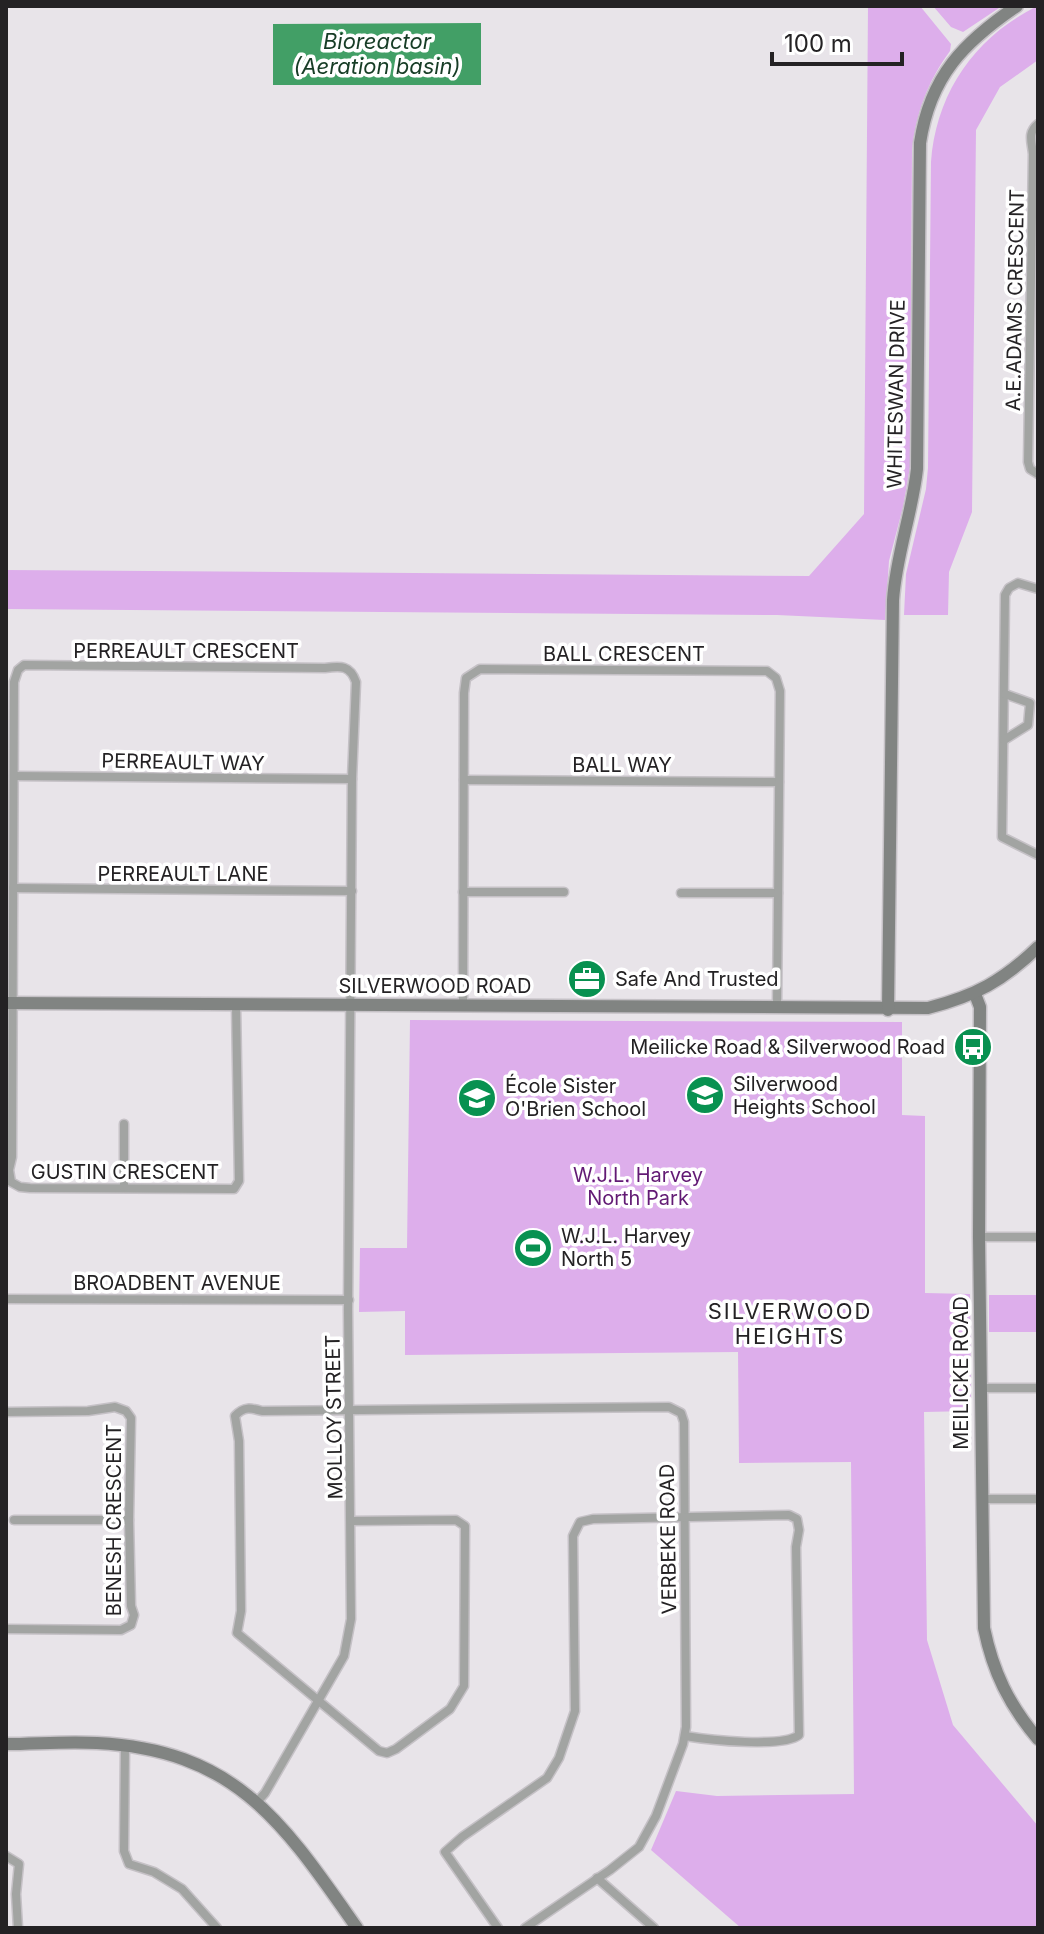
<svg xmlns="http://www.w3.org/2000/svg" width="1044" height="1934" font-family="Inter,sans-serif">
<rect width="100%" height="100%" fill="#e8e4e9"/>
<!-- green -->
<g fill="#ddaeeb">
<path d="M868 6H920L951 44 950 51C928 81 916 113 912 150L910 467 903 507 889 561 885 620 777 615 6 609V570L809 576 864 514Z"/>
<polygon points="933,6 1002,6 963,32 951,27"/>
<path d="M1038 6V60L1000 87 976 130 972 512 949 572 948 615H904L906 574 926 489 928 468 931 162C936 93 975 36 1038 6Z"/>
<polygon points="410,1020 902,1022 902,1115 925,1116 925,1293 970,1294 971,1411 924,1412 927,1640 953,1725 1038,1826 1038,1928 741,1928 651,1850 676,1791 717,1796 854,1794 851,1462 739,1463 738,1352 405,1355 405,1311 359,1312 360,1248 407,1248"/>
<rect x="989" y="1295" width="49" height="37"/>
</g>
<!-- water -->
<polygon fill="#429f66" points="481,23 481,85 273,85 273,24"/>
<g fill="none" stroke-linecap="round" stroke-linejoin="round">
<!-- street casing -->
<g stroke="#c5c1c6" stroke-width="11">
<g id="street">
<path d="M1038 124C1027 133 1032 142 1033 154L1028 462 1030 469 1038 474"/>
<polyline points="1038,589 1018,583 1009,588 1005,595 1002,837 1038,855"/>
<polyline points="1004,740 1028,725 1030,703 1005,694"/>
<polyline points="14,776 352,779"/>
<polyline points="464,780 779,782"/>
<polyline points="13,888 352,891"/>
<polyline points="463,892 564,892"/>
<polyline points="681,893 778,893"/>
<path d="M236 1005 239 1181 234 1189 30 1188 20 1187 11 1182 9 1170 12 1157 14 682 18 670 24 665 325 668C341 666 350 665 356 682L352 779 348 1310 351 1619 344 1656 265 1793 257 1802"/>
<polyline points="463,1005 464,693 466,678 480,669 767,671 776,678 780,691 777,1008"/>
<polyline points="124,1187 124,1124"/>
<polyline points="979,1237 1038,1237"/>
<polyline points="6,1299 349,1300"/>
<polyline points="980,1388 1038,1388"/>
<polyline points="6,1412 88,1411 115,1407 126,1411 131,1418 129,1520 131,1606 134,1615 131,1625 121,1630 6,1629"/>
<polyline points="982,1499 1038,1499"/>
<polyline points="14,1520 129,1520"/>
<path d="M351 1521 456 1520 465 1526 464 1686 450 1709 396 1749 387 1753 379 1751 237 1633 241 1611 239 1441 235 1416C244 1406 251 1408 262 1411L669 1407 681 1413 684 1422 686 1727 683 1744 656 1816 639 1847 610 1870 525 1928"/>
<polyline points="125,1746 124,1851 129,1864 154,1872 182,1889 217,1928"/>
<polyline points="6,1856 19,1864 16,1894 18,1928"/>
<polyline points="597,1878 654,1928"/>
<path d="M498 1928 445 1852 462 1837 547 1778 559 1758 575 1711 573 1536 580 1522 593 1519 789 1515 797 1519 799 1530 796 1547 799 1735C782 1748 709 1740 685 1736"/>
</g>
</g>
<!-- secondary casing -->
<g stroke="#c5c1c6" stroke-width="15">
<g id="secondary">
<path d="M975 994 980 1007 979 1237 984 1628C993 1672 1009 1705 1038 1739"/>
<path d="M6 1003 928 1008C975 996 1003 981 1038 947"/>
<path d="M888 1010 893 600C896 555 912 514 917 469L920 143C930 76 964 42 1017 6"/>
<path d="M6 1744C36 1744 67 1741 97 1743 237 1750 284 1824 357 1928"/>
</g>
</g>
<!-- street -->
<use href="#street" stroke="#a2a4a2" stroke-width="8"/>
<!-- secondary -->
<use href="#secondary" stroke="#818482" stroke-width="12"/>
</g>
<!-- icons -->
<defs>
<g id="office-disc" transform="scale(2)"><circle r="9.5" fill="#089150" stroke="#fff"/><path d="M-6-3h4V-5.5h4V-3h4V5H-6ZM-1-4.5V-3h2v-1.5ZM-6 0V1H6V0Z" fill="#fff"/></g>
<g id="bus-disc" transform="scale(2)"><circle r="9.5" fill="#089150" stroke="#fff"/><path d="M-5-6H5V4H4V6H2V4H-2V6H-4V4H-5ZM-3.5-4V0h7V-4ZM-3.5 1.2v1.5H-2V1.2ZM2 1.2v1.5H3.5V1.2Z" fill="#fff"/></g>
<g id="school-disc" transform="scale(2)"><circle r="9.5" fill="#089150" stroke="#fff"/><path d="M0-5L7-2L0 1L-7-2ZM-4 1L0 2.5L4 1V4Q0 6-4 4Z" fill="#fff"/></g>
<g id="stadium-disc" transform="scale(2)"><circle r="9.5" fill="#089150" stroke="#fff"/><path d="M0-5a6.5 5 0 1 0 0 10a6.5 5 0 1 0 0-10ZM-3.5-1.8h7v3.6h-7Z" fill="#fff"/></g>
</defs>
<g fill-rule="evenodd">
<use href="#office-disc" x="587" y="979"/>
<use href="#bus-disc" x="973" y="1047"/>
<use href="#school-disc" x="705" y="1095"/>
<use href="#school-disc" x="477" y="1098"/>
<use href="#stadium-disc" x="533" y="1248"/>
</g>
<g text-anchor="middle" dominant-baseline="central" stroke-width="7" stroke-linejoin="round" paint-order="stroke">
<!-- street labels -->
<g font-size="20" fill="#242224" stroke="#fff">
<text transform="translate(1015 300) rotate(-89)">A.E.ADAMS CRESCENT</text>
<text transform="translate(896 394) rotate(-89)">WHITESWAN DRIVE</text>
<text x="186" y="651">PERREAULT CRESCENT</text>
<text x="624" y="654">BALL CRESCENT</text>
<text transform="translate(183 762) rotate(1)">PERREAULT WAY</text>
<text x="622" y="765">BALL WAY</text>
<text x="183" y="874">PERREAULT LANE</text>
<text x="435" y="986">SILVERWOOD ROAD</text>
<text x="125" y="1172">GUSTIN CRESCENT</text>
<text x="177" y="1283">BROADBENT AVENUE</text>
<text transform="translate(961 1373) rotate(-90)">MEILICKE ROAD</text>
<text transform="translate(334 1417) rotate(-91)">MOLLOY STREET</text>
<text transform="translate(114 1520) rotate(-90)">BENESH CRESCENT</text>
<text transform="translate(668 1539) rotate(-91)">VERBEKE ROAD</text>
</g>
<!-- poi labels -->
<g font-size="20" fill="#242224" stroke="#fff" text-anchor="start">
<text x="615" y="979">Safe And Trusted</text>
<text x="945" y="1047" text-anchor="end">Meilicke Road &amp; Silverwood Road</text>
<text x="733" y="1084">Silverwood<tspan x="733" dy="23">Heights School</tspan></text>
<text x="505" y="1086">École Sister<tspan x="505" dy="23">O'Brien School</tspan></text>
<text x="561" y="1236">W.J.L. Harvey<tspan x="561" dy="23">North 5</tspan></text>
</g>
<!-- park labels -->
<g font-size="20" fill="#621a74" stroke="#fff">
<text x="638" y="1175">W.J.L. Harvey<tspan x="638" dy="23">North Park</tspan></text>
</g>
<!-- water labels -->
<g font-size="22" font-style="italic" fill="#173d26" stroke="#fff">
<text x="377" y="41">Bioreactor<tspan x="377" dy="25">(Aeration basin)</tspan></text>
</g>
<!-- neighbourhood labels -->
<g font-size="22" letter-spacing="2" fill="#242224" stroke="#fff">
<text x="790" y="1311">SILVERWOOD<tspan x="790" dy="25">HEIGHTS</tspan></text>
</g>
</g>
<!-- border -->
<rect width="1044" height="1934" fill="none" stroke="#242224" stroke-width="16"/>
<!-- scale -->
<path d="M772 52v12h130v-12" fill="none" stroke="#242224" stroke-width="4"/>
<text x="784" y="52" font-size="24" fill="#242224" stroke="#ffffff" stroke-width="6" paint-order="stroke">100 m</text>
</svg>
